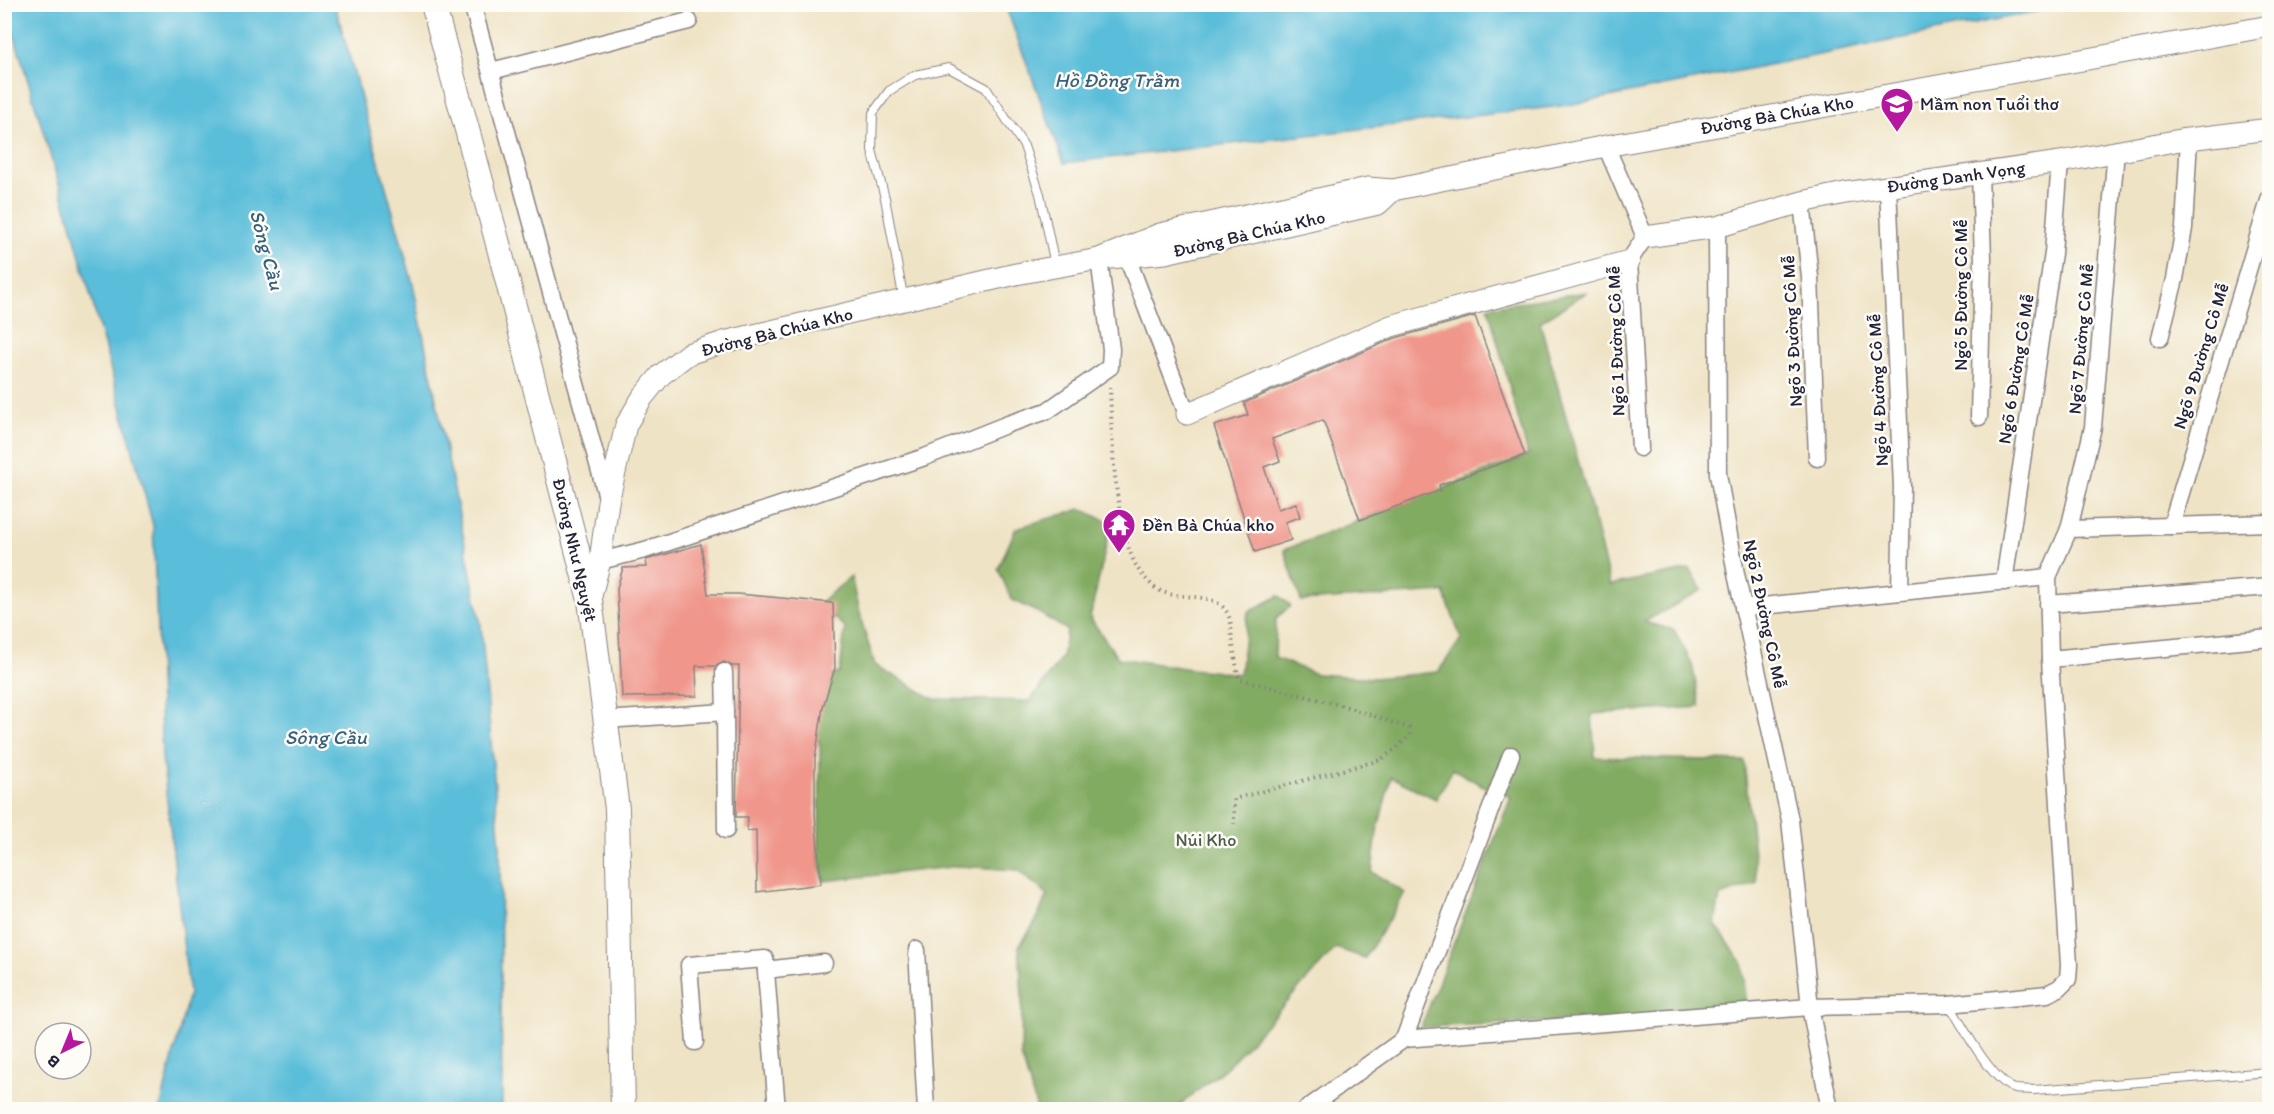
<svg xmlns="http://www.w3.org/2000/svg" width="2274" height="1114" font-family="Itim,sans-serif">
<rect width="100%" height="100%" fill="#fdfcf7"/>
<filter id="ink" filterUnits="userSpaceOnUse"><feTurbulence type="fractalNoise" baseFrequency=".0167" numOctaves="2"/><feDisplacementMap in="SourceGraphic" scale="12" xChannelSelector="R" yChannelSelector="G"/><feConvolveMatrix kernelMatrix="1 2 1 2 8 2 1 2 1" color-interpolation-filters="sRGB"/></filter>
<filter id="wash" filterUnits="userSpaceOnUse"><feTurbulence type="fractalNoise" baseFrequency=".008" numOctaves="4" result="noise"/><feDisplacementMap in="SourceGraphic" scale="24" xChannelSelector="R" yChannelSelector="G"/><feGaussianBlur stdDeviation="1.35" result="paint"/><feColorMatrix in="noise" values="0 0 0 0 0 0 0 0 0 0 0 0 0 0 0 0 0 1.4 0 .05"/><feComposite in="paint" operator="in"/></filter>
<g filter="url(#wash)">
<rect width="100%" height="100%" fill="#efe3c5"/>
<!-- forest -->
<polygon fill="#82ab62" stroke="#52664e" stroke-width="1.5" points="1587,292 1540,322 1592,512 1610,585 1690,569 1702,590 1644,622 1674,630 1692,664 1700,707 1592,714 1595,757 1744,761 1757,883 1720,896 1715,924 1742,962 1748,1014 1421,1027 1511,797 1483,786 1453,769 1436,799 1391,777 1377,832 1372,872 1405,893 1365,958 1336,948 1228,1066 1175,1109 1037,1109 1021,1056 1022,996 1019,946 1036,921 1047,894 1017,870 960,866 824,881 819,861 820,746 810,712 815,684 840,672 845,628 819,603 851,577 860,617 875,665 934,699 1030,701 1062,657 1067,630 1039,613 1012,600 998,569 1016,528 1081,509 1111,523 1090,618 1118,658 1191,669 1240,674 1248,612 1279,596 1291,606 1276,618 1275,658 1316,674 1374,678 1438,672 1461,639 1444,592 1301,601 1284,550 1528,455 1488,307"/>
<!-- water -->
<g fill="#5abdd9" stroke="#3e708a" stroke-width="1.5">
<polygon points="5,5 335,5 413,284 481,625 500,847 502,1109 160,1109 189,993 162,756 153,525 72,227"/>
<polygon points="1005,5 2068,5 1569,105 1064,163"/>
</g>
<g id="blocks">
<!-- building -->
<g fill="#f0968b">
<polygon points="1475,316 1525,455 1439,485 1441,490 1360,520 1323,420 1272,439 1280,461 1264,467 1278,509 1296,503 1300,517 1285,522 1291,540 1255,552 1214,426 1248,415 1244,403 1395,338"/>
<polygon points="701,544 708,594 738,594 833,603 835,668 823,707 815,759 815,815 821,884 757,892 756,830 747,831 748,817 736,817 739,666 732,666 724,662 716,666 696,666 697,696 622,697 617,588 623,568 647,567 646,560"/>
</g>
</g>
</g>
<g filter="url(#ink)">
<use href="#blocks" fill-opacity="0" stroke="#888280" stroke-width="1.5"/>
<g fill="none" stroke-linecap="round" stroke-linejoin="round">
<!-- service casing -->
<g stroke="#888280" stroke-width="10">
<g id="service">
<polyline points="904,301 885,198 872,150 873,113 889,91 915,75 949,68 986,88 1024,146 1040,194 1055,265"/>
<path d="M1949 1004C1962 1025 1992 1082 2015 1089 2021 1090 2028 1089 2034 1090L2270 1072"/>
</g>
</g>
<!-- minor casing -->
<g stroke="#888280" stroke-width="19">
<g id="minor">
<polyline points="472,4 608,501"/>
<polyline points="491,71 689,21"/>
<polyline points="1606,146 1645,237 1629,261 1640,448"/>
<polyline points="1888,187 1902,486 1900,592"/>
<polyline points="1802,202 1810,277 1817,458"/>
<polyline points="1717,227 1718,474 1736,574 1790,820 1810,1007 1830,1110"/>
<polyline points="1127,257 1187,414"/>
<polyline points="2160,338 2175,279 2184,228 2189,139"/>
<polyline points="1979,417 1983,258 1980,174"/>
<polyline points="2171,526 2270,197"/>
<polyline points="2069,529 2093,427 2116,150"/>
<polyline points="600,561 645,550 925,457 1008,424 1047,411 1110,367 1111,349 1099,259"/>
<polyline points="2004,582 2053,253 2060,162"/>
<polyline points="2048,604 2270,587"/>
<polyline points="1743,608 2048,577"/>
<polyline points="2050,659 2270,638"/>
<polyline points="724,672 725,712"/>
<polyline points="605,720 725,712 726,830"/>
<polyline points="917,950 926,1110"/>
<polyline points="766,970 824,963"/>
<polyline points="1404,1039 1511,755"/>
<polyline points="695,1042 689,965 765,959 777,1110"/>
<polyline points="1305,1110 1404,1039 1810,1007 1949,1004 2047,994 2059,988 2068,979 2069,965 2050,659 2048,577 2069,529 2270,523"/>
</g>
</g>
<!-- tertiary casing -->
<g stroke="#888280" stroke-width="23">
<g id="tertiary">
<polyline points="1645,237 1717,227 1802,202 1845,193 2060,162 2180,140 2270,129"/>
<polyline points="1099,259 1160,234 1368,188 1393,190 1606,146 2270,26"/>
<polyline points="1187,414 1391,326 1629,261"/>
<polyline points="590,600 600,561 608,502 626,425 642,398 661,375 688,354 724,342 1016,274 1099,259 1165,253 1378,204 1393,190"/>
</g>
</g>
<!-- secondary casing -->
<g stroke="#888280" stroke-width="26">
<polyline id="secondary" points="433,4 497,240 590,600 617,809 623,1110"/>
</g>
<!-- path -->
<path stroke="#888280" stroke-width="4" stroke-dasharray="1.5 4.5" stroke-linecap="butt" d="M1110 387C1112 433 1113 545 1145 578 1149 582 1154 588 1159 590 1181 603 1221 587 1230 620 1232 626 1231 632 1232 638 1234 652 1236 665 1239 679L1347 707 1409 728 1410 735 1397 748 1380 760 1234 799V824"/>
<!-- service -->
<use href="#service" stroke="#fff" stroke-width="8"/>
<!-- minor -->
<use href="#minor" stroke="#fff" stroke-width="16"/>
<!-- tertiary -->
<use href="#tertiary" stroke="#fff" stroke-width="21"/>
<!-- secondary -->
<use href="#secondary" stroke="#fff" stroke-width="24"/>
</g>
</g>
<!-- icons -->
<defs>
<g id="school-pin" transform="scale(1.725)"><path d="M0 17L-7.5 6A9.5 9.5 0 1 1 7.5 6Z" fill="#b5179e" stroke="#fdfcf7"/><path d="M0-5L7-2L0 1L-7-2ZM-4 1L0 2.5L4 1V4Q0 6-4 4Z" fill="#fff"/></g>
<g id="temple-pin" transform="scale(1.725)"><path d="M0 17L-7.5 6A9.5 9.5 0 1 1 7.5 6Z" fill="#b5179e" stroke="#fdfcf7"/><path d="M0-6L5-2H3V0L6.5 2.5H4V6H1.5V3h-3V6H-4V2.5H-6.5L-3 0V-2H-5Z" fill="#fff"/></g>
</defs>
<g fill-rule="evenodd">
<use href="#school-pin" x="1897" y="104"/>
<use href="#temple-pin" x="1119" y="525"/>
</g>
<g text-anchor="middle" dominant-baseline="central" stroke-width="5" stroke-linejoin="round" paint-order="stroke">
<!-- poi labels -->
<g font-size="18" fill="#22223b" stroke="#fdfcf7" text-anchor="start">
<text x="1920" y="104">Mầm non Tuổi thơ</text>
<text x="1142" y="525">Đền Bà Chúa kho</text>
</g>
<!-- street labels -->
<g font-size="18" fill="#22223b" stroke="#fdfcf7">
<text transform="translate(1777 115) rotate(-10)">Đường Bà Chúa Kho</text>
<text transform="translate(1956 177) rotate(-8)">Đường Danh Vọng</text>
<text transform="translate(1249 234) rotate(-13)">Đường Bà Chúa Kho</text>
<text transform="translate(1961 295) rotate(-90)">Ngõ 5 Đường Cô Mễ</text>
<text transform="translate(1792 331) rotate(-93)">Ngõ 3 Đường Cô Mễ</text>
<text transform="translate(777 332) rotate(-14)">Đường Bà Chúa Kho</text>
<text transform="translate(2081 339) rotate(-85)">Ngõ 7 Đường Cô Mễ</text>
<text transform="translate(1616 341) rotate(-92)">Ngõ 1 Đường Cô Mễ</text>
<text transform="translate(2201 356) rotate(-73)">Ngõ 9 Đường Cô Mễ</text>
<text transform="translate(2016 369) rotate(-81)">Ngõ 6 Đường Cô Mễ</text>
<text transform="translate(1878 390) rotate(-93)">Ngõ 4 Đường Cô Mễ</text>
<text transform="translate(575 550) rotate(77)">Đường Như Nguyệt</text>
<text transform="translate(1765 614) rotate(78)">Ngõ 2 Đường Cô Mễ</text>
</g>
<!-- park labels -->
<g font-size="18" fill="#4f5b4e" stroke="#fdfcf7">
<text x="1206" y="840">Núi Kho</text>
</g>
<!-- water labels -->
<g font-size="20" font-style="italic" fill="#38607a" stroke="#fdfcf7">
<text x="1117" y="80">Hồ Đồng Trầm</text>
<text transform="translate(267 250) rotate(75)">Sông Cầu</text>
<text x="326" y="737">Sông Cầu</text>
</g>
</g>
<!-- margin -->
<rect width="2274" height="1114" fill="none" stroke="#fdfcf7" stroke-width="24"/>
<!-- north arrow -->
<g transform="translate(63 1051) rotate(223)"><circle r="28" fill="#fdfcf7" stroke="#a5a5ac" stroke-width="1.5"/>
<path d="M0-4.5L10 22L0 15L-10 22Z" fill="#b5179e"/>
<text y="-9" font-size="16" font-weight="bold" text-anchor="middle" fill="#22223b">B</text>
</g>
</svg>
